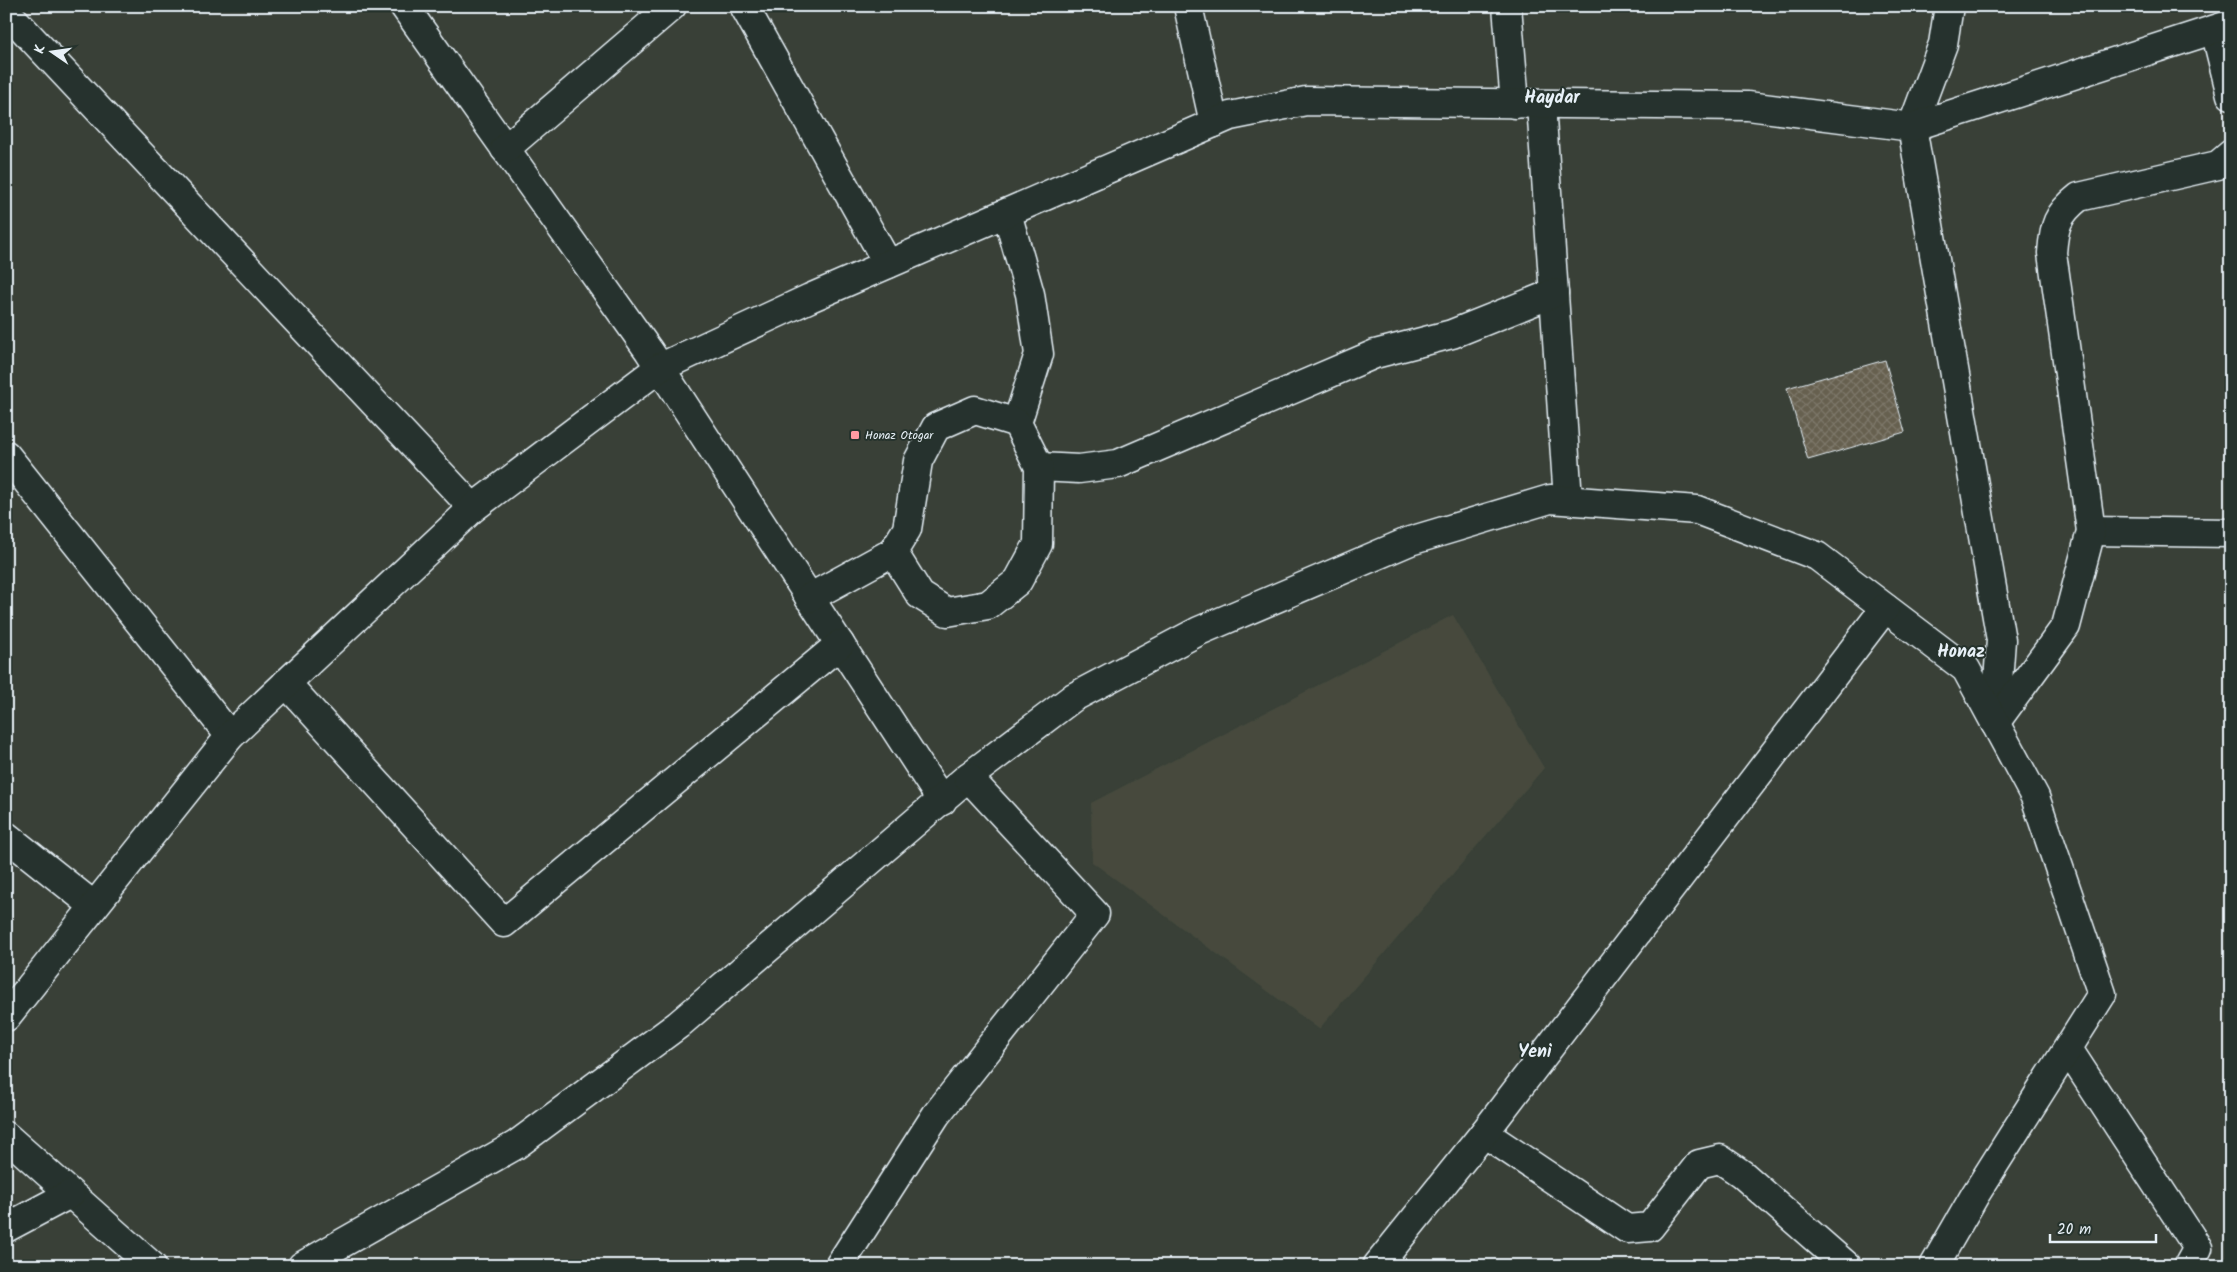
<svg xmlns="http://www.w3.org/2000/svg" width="2237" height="1272" font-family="Kalam,sans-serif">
<defs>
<pattern id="building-cross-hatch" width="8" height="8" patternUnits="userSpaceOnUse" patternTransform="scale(1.25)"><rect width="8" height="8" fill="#66604f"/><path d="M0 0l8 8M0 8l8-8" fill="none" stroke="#7c7769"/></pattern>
</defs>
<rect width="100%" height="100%" fill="#394037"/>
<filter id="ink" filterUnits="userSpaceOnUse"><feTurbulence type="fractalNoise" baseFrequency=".02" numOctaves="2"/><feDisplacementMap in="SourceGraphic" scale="10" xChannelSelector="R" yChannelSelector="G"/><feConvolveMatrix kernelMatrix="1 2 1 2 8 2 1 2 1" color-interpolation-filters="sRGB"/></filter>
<g filter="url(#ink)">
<!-- built -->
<polygon fill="#464a3e" points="1453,615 1544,768 1319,1029 1092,862 1091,803"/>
<!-- building -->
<polygon fill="url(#building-cross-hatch)" stroke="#e8f1f8" points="1885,360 1905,432 1808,460 1787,388"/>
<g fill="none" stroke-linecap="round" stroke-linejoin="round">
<!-- minor casing -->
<g stroke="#e8f1f8" stroke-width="31">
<g id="minor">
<polyline points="404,6 649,351 942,801"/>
<polyline points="744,6 888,264"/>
<polyline points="1188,6 1214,123"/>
<polyline points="1507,6 1515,104"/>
<polyline points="1949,6 1943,44 1912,127 2001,640 1995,723"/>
<polyline points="6,11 473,508"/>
<polyline points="2215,30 2231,95"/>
<polyline points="1541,104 1568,500"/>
<polyline points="505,149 672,6"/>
<polyline points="1007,213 1030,294 1039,354 1017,423"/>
<polyline points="6,455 230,736"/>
<polyline points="1039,467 1079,469 1118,464 1375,354 1452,334 1554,293"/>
<polyline points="2091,531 2231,533"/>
<polyline points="809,598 893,552 907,529 918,461 936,427 975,410 1017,423 1039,467 1038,544 1018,581 988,605 947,612 920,595 893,552"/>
<polyline points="286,683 504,923 840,644"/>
<path d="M1995 723 2066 626 2091 531 2052 253C2054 226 2057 214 2079 197L2218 165 2231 154"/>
<polyline points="6,836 94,906"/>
<polyline points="6,1017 230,736 473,508 659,368 810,298 1230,116 1306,101 1748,106 1912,127 2231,24"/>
<polyline points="2068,1049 2198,1248 2188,1266"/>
<polyline points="1484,1133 1627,1229 1650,1227 1699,1164 1720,1159 1742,1174 1847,1266"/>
<polyline points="6,1136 152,1266"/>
<polyline points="6,1228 70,1194"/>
<polyline points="302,1266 516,1145 678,1025 968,777 1074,697 1199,631 1410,541 1550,499 1697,510 1817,556 1966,669 2035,797 2102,994 1975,1195 1934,1266"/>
<polyline points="839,1266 936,1115 1095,914 968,777"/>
<polyline points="1377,1266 1484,1133 1885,608"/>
</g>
</g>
<!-- minor -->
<use href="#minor" stroke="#26332d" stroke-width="28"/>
</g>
</g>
<!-- markers -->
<rect fill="#ff9aa2" stroke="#26332d" stroke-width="2" x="850" y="430" width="10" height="10" rx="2.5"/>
<g text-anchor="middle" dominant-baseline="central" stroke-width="4" stroke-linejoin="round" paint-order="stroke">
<!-- poi labels -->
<g font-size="12" fill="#e8f1f8" stroke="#26332d" text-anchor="start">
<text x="865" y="435">Honaz Otogar</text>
</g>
<!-- district labels -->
<g font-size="18" font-weight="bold" fill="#e8f1f8" stroke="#26332d">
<text x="1552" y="98">Haydar</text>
<text x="1961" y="652">Honaz</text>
<text x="1535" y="1052">Yeni</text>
</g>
</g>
<!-- margin -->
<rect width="2237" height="1272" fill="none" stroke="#26332d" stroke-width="25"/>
<rect x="12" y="12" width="2212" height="1247" fill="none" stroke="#e8f1f8" stroke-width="2" filter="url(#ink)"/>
<!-- north arrow -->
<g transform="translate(52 52) rotate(283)" stroke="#26332d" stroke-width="4" paint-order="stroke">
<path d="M0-4L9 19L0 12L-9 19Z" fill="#e8f1f8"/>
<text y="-8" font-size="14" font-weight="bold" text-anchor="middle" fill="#e8f1f8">K</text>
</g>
<!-- scale -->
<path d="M2050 1234v8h106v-8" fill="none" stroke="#e8f1f8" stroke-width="2.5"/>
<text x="2057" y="1234" font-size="15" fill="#e8f1f8" stroke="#26332d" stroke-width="4" paint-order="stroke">20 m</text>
</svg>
